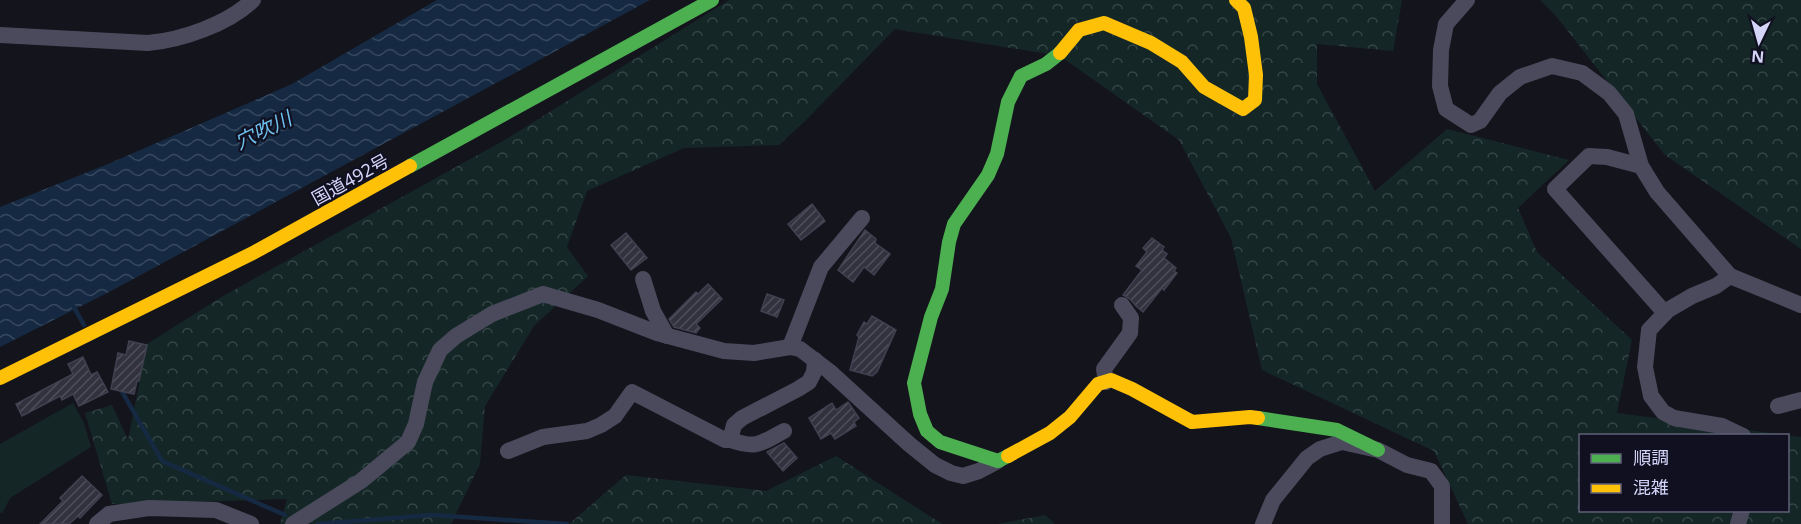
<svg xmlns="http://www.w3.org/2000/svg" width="1801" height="524" font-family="'Noto Sans','Noto Sans JP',sans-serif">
<defs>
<pattern id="forest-crowns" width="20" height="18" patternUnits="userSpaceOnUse" patternTransform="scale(1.5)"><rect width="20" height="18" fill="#142726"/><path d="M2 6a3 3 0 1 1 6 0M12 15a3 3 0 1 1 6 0" fill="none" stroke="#354546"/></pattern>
<pattern id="water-waves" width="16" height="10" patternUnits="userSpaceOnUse" patternTransform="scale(1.5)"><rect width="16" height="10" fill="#152a42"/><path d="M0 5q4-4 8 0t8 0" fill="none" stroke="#36485e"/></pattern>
<pattern id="building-hatch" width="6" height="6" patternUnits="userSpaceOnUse" patternTransform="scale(1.5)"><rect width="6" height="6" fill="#32323f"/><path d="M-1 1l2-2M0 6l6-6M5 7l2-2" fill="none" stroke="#4f4f5c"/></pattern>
</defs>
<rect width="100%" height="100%" fill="#14141d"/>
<!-- grass -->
<polygon fill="#142726" points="73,403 84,423 91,447 10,498 2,514 0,512 0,444"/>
<!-- forest -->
<g fill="url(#forest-crowns)" fill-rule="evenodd">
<path d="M729 0H1402L1393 51 1317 44V84L1375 191 1447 129 1569 160 1518 208 1537 252 1632 340 1617 413 1801 437V524H1468L1434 451 1262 370 1231 238 1179 140 1060 56 895 29 806 120 779 145 684 148 587 191 567 247 588 276 534 326 485 406 480 464 451 524H280L287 499 112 504 85 413 112 405 128 440 147 344 223 296 503 141ZM1580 436H1788V510H1580Z"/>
<polygon points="1540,0 1801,0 1801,249 1665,155 1556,16"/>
<polygon points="836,456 942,524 569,524 626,475 766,491"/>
<polygon points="1045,515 1055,524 998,524"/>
</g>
<!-- water -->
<polygon fill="url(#water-waves)" points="437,0 650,0 111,291 0,347 0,207 108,164 292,84"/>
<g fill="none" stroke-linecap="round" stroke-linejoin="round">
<!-- stream -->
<g stroke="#152a42" stroke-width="4.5">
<polyline points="72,304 84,325"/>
<polyline points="120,388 162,461 285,515"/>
<polyline points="318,524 432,515 567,524"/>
</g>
</g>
<!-- building -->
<g fill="url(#building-hatch)" stroke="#404050" stroke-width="1.5">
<polygon points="812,204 825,221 801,240 788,224"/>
<polygon points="865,230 876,239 875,243 890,254 874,275 864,267 853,282 838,270"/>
<polygon points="626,233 647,258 631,270 611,245"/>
<polygon points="1152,238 1164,247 1162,250 1167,254 1164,258 1176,268 1174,271 1177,273 1164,290 1162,288 1143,312 1136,306 1130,299 1123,295 1142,270 1136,266 1147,252 1143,248"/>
<polygon points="708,284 722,299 696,324 700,328 696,333 674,327 669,319 696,292 698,294"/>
<polygon points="767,294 784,300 777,317 761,311"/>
<polygon points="872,316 896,330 877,372 872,376 850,370 859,337 857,335 864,322 867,324"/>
<polygon points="129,341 147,345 139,381 137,381 134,394 111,389 118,353 126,355"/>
<polygon points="83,357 91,375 97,372 108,392 79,406 73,394 62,400 60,396 22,416 16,404 73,374 68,364"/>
<polygon points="848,402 859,418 854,422 856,426 835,439 831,433 821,439 809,418 832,403 836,410"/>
<polygon points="784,443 797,458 783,471 767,452"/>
<polygon points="82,476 102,495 80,518 78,516 69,524 40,524 63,501 60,498"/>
</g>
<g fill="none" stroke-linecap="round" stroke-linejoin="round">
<!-- street -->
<g stroke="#4a4a5c" stroke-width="16">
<polyline points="1467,0 1446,24 1441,50 1440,86 1446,109 1471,125 1480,121 1500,93 1520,77 1552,66 1582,73 1609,93 1626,114 1641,166 1657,192 1730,276 1801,305"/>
<path d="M0 35 148 43C182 40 228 24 253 0"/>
<polyline points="1641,166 1607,157 1589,156 1555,189 1665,313"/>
<polyline points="1730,276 1716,286 1692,296 1668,310 1649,330 1645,367 1651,396 1663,412 1674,418 1722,426 1743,436"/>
<polyline points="643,279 653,311 667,336"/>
<polyline points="790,347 821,267 862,218"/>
<polyline points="1106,382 1104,369 1130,333 1131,318 1122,305"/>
<polyline points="1778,406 1801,400"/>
<path d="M730 440C758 449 759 444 784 431"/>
<polyline points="508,451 543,437 587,431 601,425 615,416 632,392 725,440 730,440 734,425 742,418 798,389 809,382 814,372 815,360"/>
<polyline points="97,524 109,514 149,508 216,510 251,524"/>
<polyline points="293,524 361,481 408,442 416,424 425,382 440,350 456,336 492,314 543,294 598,310 657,333 724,351 754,353 790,347 800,349 829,371 909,444 935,465 951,473 963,476 979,471 998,461"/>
<polyline points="1263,524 1273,500 1307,458 1320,449 1342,442 1378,450 1407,465 1431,471 1442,486 1442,524"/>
<polyline points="1738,524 1742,510"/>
</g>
<!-- fast -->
<g stroke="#4caf50" stroke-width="14">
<polyline points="410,166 712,0"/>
<polyline points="1258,418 1337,430 1378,450"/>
<polyline points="1008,456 998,461 940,442 927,431 920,414 914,383 931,317 942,289 949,242 954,224 988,175 997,154 1008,102 1021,76 1046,64 1060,53"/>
</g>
<!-- slow -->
<g stroke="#ffc107" stroke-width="14">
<polyline points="1060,53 1079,30 1104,23 1151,43 1182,62 1204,87 1243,109 1255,100 1256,75 1251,37 1244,8 1236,0"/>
<polyline points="0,378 253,253 410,166"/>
<polyline points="1008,456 1050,433 1070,417 1098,384 1111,380 1132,389 1192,422 1250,417 1258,418"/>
</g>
</g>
<g text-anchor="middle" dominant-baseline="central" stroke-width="4.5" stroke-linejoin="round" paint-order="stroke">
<!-- street labels -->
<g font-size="18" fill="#d5d5fa" stroke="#111021">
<text transform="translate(350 179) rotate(-29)">国道492号</text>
</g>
<!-- water labels -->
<g font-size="20" font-style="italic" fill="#6ec0ee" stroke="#111021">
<text transform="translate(263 130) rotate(-26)">穴吹川</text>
</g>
</g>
<!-- legend -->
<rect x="1579" y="434" width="210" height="78" fill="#111021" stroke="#5f5f78" stroke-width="1.5"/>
<rect x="1591" y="454" width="30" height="9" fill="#4caf50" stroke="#5f5f78" stroke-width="1.5"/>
<text x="1633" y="464" font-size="18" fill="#d5d5fa">順調</text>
<rect x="1591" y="484" width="30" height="9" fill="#ffc107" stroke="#5f5f78" stroke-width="1.5"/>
<text x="1633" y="494" font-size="18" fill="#d5d5fa">混雑</text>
<!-- north arrow -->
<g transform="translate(1759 42) rotate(185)" stroke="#111021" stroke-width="4.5" paint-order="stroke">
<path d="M0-4.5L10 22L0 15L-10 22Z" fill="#d5d5fa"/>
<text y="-9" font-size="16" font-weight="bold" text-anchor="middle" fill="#d5d5fa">N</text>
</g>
</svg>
